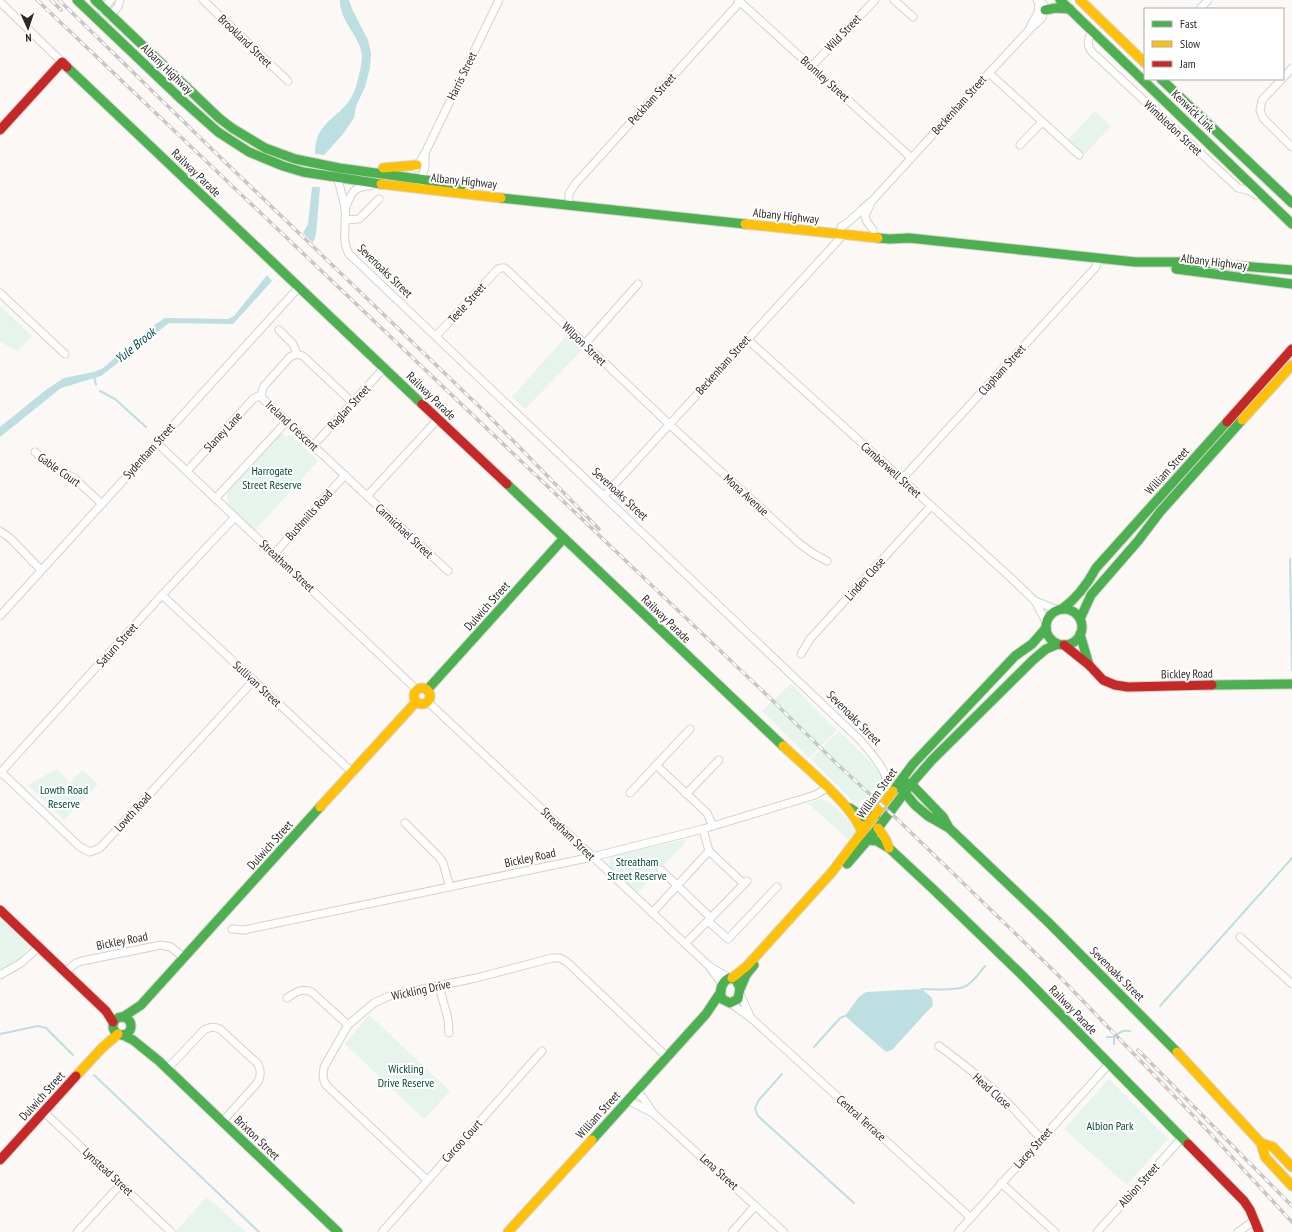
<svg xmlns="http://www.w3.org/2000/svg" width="1292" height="1232" font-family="'PT Sans Narrow',sans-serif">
<rect width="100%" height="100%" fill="#fbf8f5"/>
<g fill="#e7f4eb">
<path d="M1095,111L1111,126L1083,156L1067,141Z"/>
<path d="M0,306L32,336L18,351L0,342Z"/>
<path d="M569,333L584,348L525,409L512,397Z"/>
<path d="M281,433L285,436L291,435L318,461L255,530L228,505L227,492Z"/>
<path d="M791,684L837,730L809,758L762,711Z"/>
<path d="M839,731L885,777L857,805L811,759Z"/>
<path d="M57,769L70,783L82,770L98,784L64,820L28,785Z"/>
<path d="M822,799L828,801L855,826L857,831L850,841L808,803Z"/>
<path d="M686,839L685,843L637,893L609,866V860L612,856Z"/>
<path d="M0,918L25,942L28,946C25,959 11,965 0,970Z"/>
<path d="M369,1015L450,1091L424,1119L345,1044Z"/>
<path d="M1109,1079L1168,1139L1127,1185L1064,1129Z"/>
<path d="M207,1197L246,1232H177L176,1231Z"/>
</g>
<g fill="#bedfe1">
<path d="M340,0H349L352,9L368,40L371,53L370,68L365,87L356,106L354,118L343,134L324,155L315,154C315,127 330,122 346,105C351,100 355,90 357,83C359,75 362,64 362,56C361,37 339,21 340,0Z"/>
<path d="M312,187H320L316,234L313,243L303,233L308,224Z"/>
<path d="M267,275L272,281L233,324L169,323L101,376L61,388L0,437V427L47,389L64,378L94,372L103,368L150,328L165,318L228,319L234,316Z"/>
<path d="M922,989L932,998L933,1005L892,1050L886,1052L845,1016L858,998L866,992Z"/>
</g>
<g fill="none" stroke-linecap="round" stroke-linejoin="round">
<g stroke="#bedfe1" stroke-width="2">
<path d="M94,376L96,385"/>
<path d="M100,391L115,399L146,427"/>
<path d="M1290,559L1292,670"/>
<path d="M922,989C934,989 954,991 964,987C973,983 979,973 985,966"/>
<path d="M1160,1006L1292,858"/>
<path d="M0,1034L38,1026L46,1028L73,1055"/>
<path d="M1107,1037H1114C1119,1032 1123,1030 1130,1031"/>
<path d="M1114,1044V1037"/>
<path d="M814,1047L840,1018L845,1016"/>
<path d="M782,1074L758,1101L755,1109L758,1116L854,1203"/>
<path d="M94,1075L259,1232"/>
</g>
<defs>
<g id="street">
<path d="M203,0L288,81"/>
<path d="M738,0L905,152L911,158"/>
<path d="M894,0L913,17"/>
<path d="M0,2L62,62"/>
<path d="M1200,9L1208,0"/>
<path d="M102,10L111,0"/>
<path d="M109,16L118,7L120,0"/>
<path d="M1030,28L1032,23L1038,13L1039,2"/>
<path d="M1092,31C1088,39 1086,45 1092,52L1238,188L1250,191L1256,195"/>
<path d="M811,67L875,0"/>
<path d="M989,73L1079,155"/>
<path d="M1283,78L1292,68"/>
<path d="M1282,79L1262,100L1260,110L1263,118L1292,147"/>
<path d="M1020,145L1042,122"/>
<path d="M416,168L425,153L499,0"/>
<path d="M337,177C340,187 343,197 345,208C347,223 341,240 349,254C519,416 690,578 860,740C874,756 888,772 891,794"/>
<path d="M421,182L425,166V153"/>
<path d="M569,198V193L576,183L740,2"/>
<path d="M870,205L865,216L867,222L873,230"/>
<path d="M345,209C351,195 352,186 370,186"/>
<path d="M345,220L359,219L379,199"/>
<path d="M841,227C853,220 861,209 872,201L989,73L1030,29L1042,18L1045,8L1043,4L1037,0"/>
<path d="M0,293L65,354"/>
<path d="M279,330L293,344L297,354"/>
<path d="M436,336L498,269L501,268H505L669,424L800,544L814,554L827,561"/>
<path d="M747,339L1011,578L1035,601L1046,622"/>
<path d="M584,345L638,284"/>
<path d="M353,403L303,356L297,354L290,357L264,386C261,391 261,394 263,399L367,496"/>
<path d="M438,419L367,496L448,571"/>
<path d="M157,443L417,690"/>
<path d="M313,446L384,368"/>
<path d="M35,452L54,468L74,478L102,504"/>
<path d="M187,471L253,399L261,395"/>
<path d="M902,479L1096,267L1098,258"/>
<path d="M604,496L844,234"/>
<path d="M215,499L287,421"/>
<path d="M0,531L10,538L41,570"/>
<path d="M274,554L345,475"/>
<path d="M162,595L353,773"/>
<path d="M1035,601L1058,610"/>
<path d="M0,616L299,287"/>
<path d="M801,654L810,639L931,506"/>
<path d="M428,702L709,966L722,984"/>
<path d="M656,765L707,813L713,826"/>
<path d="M1,772L80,847L90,852L100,848L254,680"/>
<path d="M0,773L162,595L235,517"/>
<path d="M630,793L690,729"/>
<path d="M686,794L719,760"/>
<path d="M405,823L439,857L443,863L450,887"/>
<path d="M703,829L709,851L744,884"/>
<path d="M661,870L711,918"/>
<path d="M652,913L709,851"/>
<path d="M708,921L728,939L777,887"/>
<path d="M232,929L244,930L592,857L703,829L815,795L827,788"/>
<path d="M1240,937L1292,984"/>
<path d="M685,944L747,881"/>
<path d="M711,967L729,978"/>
<path d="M65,972L76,963L82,961L161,945L171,947L184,958"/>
<path d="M0,975L21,963L39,947"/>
<path d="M439,986L448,1019L449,1033"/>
<path d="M740,994L751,1018"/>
<path d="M287,998C296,992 303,987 313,993L348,1025"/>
<path d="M730,1003L751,1018L971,1218"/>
<path d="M939,1046C961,1062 988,1084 1008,1103C1020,1115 1030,1128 1042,1139"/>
<path d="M167,1069L204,1030C210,1027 213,1026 220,1029L258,1064C261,1071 261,1075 258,1082L222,1122"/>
<path d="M636,1091L643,1098L653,1113L784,1232"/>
<path d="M628,1099L633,1103L653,1113"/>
<path d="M44,1112L171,1232"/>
<path d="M427,1180L326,1085L323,1078L324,1067L348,1025L374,1003L389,996L476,978L552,958H560L567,962L667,1057"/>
<path d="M1001,1183L1055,1232"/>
<path d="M77,1232L121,1184"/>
<path d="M382,1232L542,1051"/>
<path d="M732,1232L755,1206"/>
<path d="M958,1232L1109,1064"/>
<path d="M1097,1232L1181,1139"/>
<path d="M1238,1232L1255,1220"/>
</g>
<g id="fast">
<path d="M77,0L182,100L218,132L249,152L283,166L303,172L381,184"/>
<path d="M95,0L219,118L232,128L265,148L295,159L339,168L462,185"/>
<path d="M1060,0L1292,224"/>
<path d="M1045,10L1056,8L1070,9"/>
<path d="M67,67L422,404"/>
<path d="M1161,79L1292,203"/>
<path d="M501,198L745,224"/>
<path d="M878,238L890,239L909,238L1135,262H1191L1292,270"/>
<path d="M1176,269L1292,284"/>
<path d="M507,484L783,746"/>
<path d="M1062,609C1077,598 1087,585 1096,568L1227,422"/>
<circle cx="1064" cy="627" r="18"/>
<path d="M1080,619L1091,595L1138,541L1160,512L1242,420"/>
<path d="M1080,634L1089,665"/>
<path d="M1212,685L1292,684"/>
<path d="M427,690L564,538"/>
<path d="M904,782L911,784L943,817L949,828"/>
<path d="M900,787L915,805L928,816L949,828L1048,922L1177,1052"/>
<path d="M893,791L913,764L1015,656L1032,644L1046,628"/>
<path d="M850,808L863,817L876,815"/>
<path d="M868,840L877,841L889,848L934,890L1022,975L1188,1144"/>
<path d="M847,864L878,828L911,784L932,760L1033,660L1046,649L1058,644"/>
<path d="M729,978L736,980L740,988L738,999L730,1003L722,999C719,990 721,983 729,978Z"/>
<path d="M740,989L746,975L754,965"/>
<circle cx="122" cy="1026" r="9"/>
<path d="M123,1017L141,1005L320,807"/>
<path d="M123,1035L133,1040L159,1061L338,1232"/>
<path d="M592,1140L706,1014L720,993"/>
</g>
<g id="slow">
<path d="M1080,0L1145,63"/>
<path d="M383,168L417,165"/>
<path d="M381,184L501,198"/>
<path d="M745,224L878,238"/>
<path d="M1242,420L1292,365"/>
<circle cx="422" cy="696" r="8"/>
<path d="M783,746C803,765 855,807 862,833"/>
<path d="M320,807L416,702"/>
<path d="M878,828L886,840L889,848"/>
<path d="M732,978L747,966L832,872L893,791"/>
<path d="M1177,1052L1261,1143L1265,1157L1292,1186"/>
<path d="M76,1076L102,1048L118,1034"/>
<path d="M1261,1143L1273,1147L1292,1167"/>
<path d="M508,1232L592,1140"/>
</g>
<g id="jam">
<path d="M0,130L62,62L67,67"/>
<path d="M422,404L507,484"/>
<path d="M1227,422L1292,349"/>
<path d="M1064,645L1089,665L1103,680L1115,685L1128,687L1212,685"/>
<path d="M0,910L106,1011L113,1022"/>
<path d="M1188,1144L1244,1201L1250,1210L1259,1232"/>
<path d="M0,1160L76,1076"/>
</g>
</defs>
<use href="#street" stroke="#d6d2ce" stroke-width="9"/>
<use href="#fast" stroke="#d6d2ce" stroke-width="11"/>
<use href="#slow" stroke="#d6d2ce" stroke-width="11"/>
<use href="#jam" stroke="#d6d2ce" stroke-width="11"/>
<use href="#street" stroke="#fefefe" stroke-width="7"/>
<use href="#fast" stroke="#4caf50" stroke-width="9"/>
<use href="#slow" stroke="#ffc107" stroke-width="9"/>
<use href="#jam" stroke="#c62828" stroke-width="9"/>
<defs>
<g id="rail">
<path d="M37,0L772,700L838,765L896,818L1056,973L1208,1131L1292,1222"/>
<path d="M51,0L61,10"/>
<path d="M59,0L222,159L486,413L599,529"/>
<path d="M1138,1050L1292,1206"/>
</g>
</defs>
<use href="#rail" stroke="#c8c7c5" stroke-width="3.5"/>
<use href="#rail" stroke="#fff" stroke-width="2" stroke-dasharray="6" stroke-linecap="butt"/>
</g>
<g text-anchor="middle" stroke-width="4" stroke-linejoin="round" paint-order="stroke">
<g font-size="12" fill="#302a27" stroke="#fff">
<text transform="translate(843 33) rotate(-46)" y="4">Wild Street</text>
<text transform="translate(245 41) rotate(44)" y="4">Brookland Street</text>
<text transform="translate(167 69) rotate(44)" y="4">Albany Highway</text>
<text transform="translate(462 76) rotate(-64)" y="4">Harris Street</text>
<text transform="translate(825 79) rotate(42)" y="4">Bromley Street</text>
<text transform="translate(652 99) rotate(-48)" y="4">Peckham Street</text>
<text transform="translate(959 105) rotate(-48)" y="4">Beckenham Street</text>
<text transform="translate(1193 111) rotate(44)" y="4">Kenwick Link</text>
<text transform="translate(1173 128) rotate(43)" y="4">Wimbledon Street</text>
<text transform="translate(196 173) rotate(44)" y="4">Railway Parade</text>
<text transform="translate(464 181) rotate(6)" y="4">Albany Highway</text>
<text transform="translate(786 216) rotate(6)" y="4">Albany Highway</text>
<text transform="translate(1214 262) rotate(7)" y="4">Albany Highway</text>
<text transform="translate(385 271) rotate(44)" y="4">Sevenoaks Street</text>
<text transform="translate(467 303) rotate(-48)" y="4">Teele Street</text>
<text transform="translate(584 344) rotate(44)" y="4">Wilpon Street</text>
<text transform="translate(723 365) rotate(-48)" y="4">Beckenham Street</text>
<text transform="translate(1002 370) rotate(-48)" y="4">Clapham Street</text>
<text transform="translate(431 396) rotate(44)" y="4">Railway Parade</text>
<text transform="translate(349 407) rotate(-47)" y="4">Raglan Street</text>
<text transform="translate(292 426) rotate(43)" y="4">Ireland Crescent</text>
<text transform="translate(223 432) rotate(-47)" y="4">Slaney Lane</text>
<text transform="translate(149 451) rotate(-48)" y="4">Sydenham Street</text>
<text transform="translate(59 470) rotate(35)" y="4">Gable Court</text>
<text transform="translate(891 470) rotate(42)" y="4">Camberwell Street</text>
<text transform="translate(1167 471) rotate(-48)" y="4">William Street</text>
<text transform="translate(620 494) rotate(43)" y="4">Sevenoaks Street</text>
<text transform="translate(746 495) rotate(42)" y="4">Mona Avenue</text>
<text transform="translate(309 515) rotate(-48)" y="4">Bushmills Road</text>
<text transform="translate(404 531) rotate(43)" y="4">Carmichael Street</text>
<text transform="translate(287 566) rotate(43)" y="4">Streatham Street</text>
<text transform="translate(865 579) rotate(-48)" y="4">Linden Close</text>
<text transform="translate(487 606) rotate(-48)" y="4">Dulwich Street</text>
<text transform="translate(666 619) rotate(44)" y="4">Railway Parade</text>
<text transform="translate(117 645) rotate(-48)" y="4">Saturn Street</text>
<text transform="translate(1187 674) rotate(-1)" y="4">Bickley Road</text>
<text transform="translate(257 684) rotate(43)" y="4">Sullivan Street</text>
<text transform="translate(854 718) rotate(45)" y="4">Sevenoaks Street</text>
<text transform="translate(877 793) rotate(-54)" y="4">William Street</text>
<text transform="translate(133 812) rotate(-48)" y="4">Lowth Road</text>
<text transform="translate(568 834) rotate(44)" y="4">Streatham Street</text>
<text transform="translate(270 845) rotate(-48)" y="4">Dulwich Street</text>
<text transform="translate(530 858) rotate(-12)" y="4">Bickley Road</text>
<text transform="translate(122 941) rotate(-11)" y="4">Bickley Road</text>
<text transform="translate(1117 974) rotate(45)" y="4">Sevenoaks Street</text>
<text transform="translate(421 990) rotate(-12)" y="4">Wickling Drive</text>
<text transform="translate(1073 1010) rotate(46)" y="4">Railway Parade</text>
<text transform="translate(992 1091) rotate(42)" y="4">Head Close</text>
<text transform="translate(42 1096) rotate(-48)" y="4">Dulwich Street</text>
<text transform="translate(598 1115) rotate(-48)" y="4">William Street</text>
<text transform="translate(861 1118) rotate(42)" y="4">Central Terrace</text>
<text transform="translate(257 1138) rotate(44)" y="4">Brixton Street</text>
<text transform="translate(462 1141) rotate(-48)" y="4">Carcoo Court</text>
<text transform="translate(1033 1148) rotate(-48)" y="4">Lacey Street</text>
<text transform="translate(108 1172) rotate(43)" y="4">Lynstead Street</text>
<text transform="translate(719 1172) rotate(42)" y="4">Lena Street</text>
<text transform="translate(1139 1185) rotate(-48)" y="4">Albion Street</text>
</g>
<g font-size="12" fill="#004e36" stroke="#fff">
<text x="272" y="475">Harrogate<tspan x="272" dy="14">Street Reserve</tspan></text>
<text x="64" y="794">Lowth Road<tspan x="64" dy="14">Reserve</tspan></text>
<text x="637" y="866">Streatham<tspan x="637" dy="14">Street Reserve</tspan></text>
<text x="406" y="1073">Wickling<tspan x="406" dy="14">Drive Reserve</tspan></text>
<text x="1110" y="1130">Albion Park</text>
</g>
<g font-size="13" font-style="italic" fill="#014c52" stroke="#fff">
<text transform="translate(135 345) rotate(-39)" y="5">Yule Brook</text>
</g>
</g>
<rect x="1144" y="8" width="140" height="72" fill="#ffffff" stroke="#acaaa9"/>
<rect x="1152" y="21" width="20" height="6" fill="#4caf50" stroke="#acaaa9"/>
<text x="1180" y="28" font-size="12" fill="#302a27">Fast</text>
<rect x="1152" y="41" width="20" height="6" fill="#ffc107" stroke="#acaaa9"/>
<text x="1180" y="48" font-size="12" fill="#302a27">Slow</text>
<rect x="1152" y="61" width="20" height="6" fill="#c62828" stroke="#acaaa9"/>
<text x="1180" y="68" font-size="12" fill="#302a27">Jam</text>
<g transform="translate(28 28) rotate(177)" stroke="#ffffff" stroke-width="3" paint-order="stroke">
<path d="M0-3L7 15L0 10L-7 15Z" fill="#302a27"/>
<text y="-6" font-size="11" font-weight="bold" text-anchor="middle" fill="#302a27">N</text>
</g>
</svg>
